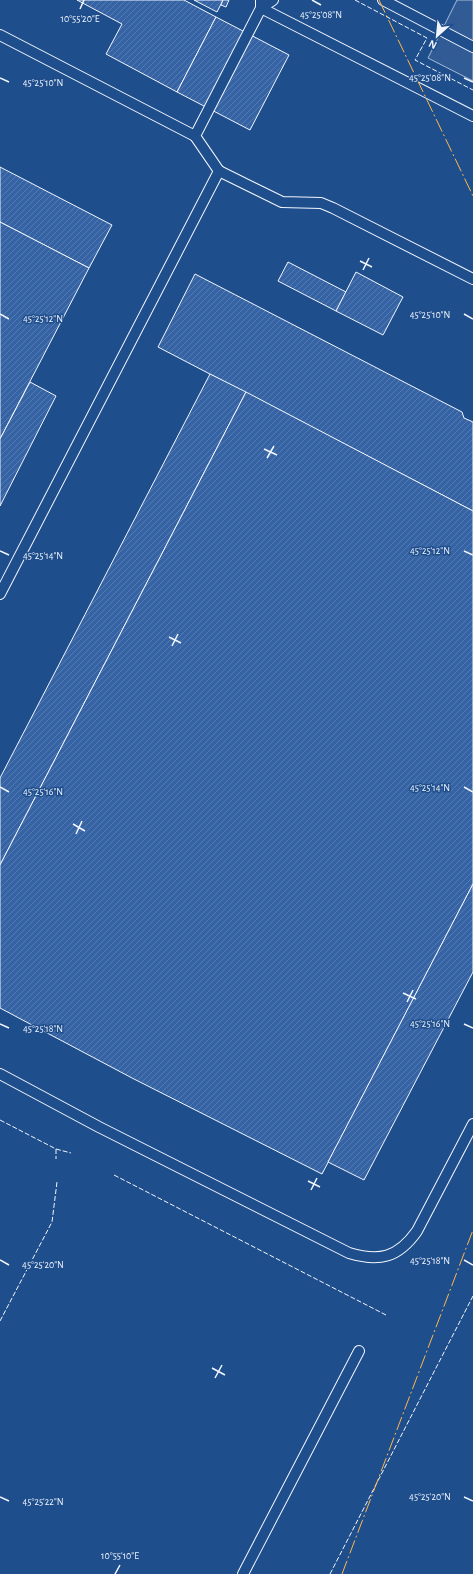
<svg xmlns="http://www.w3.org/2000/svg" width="473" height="1574" font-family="'Alegreya Sans',sans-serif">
<defs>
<pattern id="building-hatch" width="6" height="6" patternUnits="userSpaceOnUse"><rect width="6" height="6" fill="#3563a3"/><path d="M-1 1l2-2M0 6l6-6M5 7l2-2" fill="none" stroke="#537ab1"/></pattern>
</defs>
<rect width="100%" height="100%" fill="#1f4e8c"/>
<path fill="#305b95" stroke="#a8bbd7" d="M457,0H473V81L428,58Z"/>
<g fill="url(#building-hatch)" stroke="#f2f6ff">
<path d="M77,0H184L216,17L177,92L106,54L122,24Z"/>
<path d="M194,0H223L217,12Z"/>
<path d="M223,0H229L226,7L221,5Z"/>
<path d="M216,17L289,55L250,130L177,92Z"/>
<path d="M0,167L112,225L89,268L0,222Z"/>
<path d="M0,222L89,268L0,439Z"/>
<path d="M288,262L346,292L336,311L278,281Z"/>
<path d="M356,272L403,297L383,335L336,311Z"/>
<path d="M195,274L462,412L464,418L473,422V511L158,347Z"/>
<path d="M210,374L246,392L0,865V778Z"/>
<path d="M30,382L56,396L0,506V439Z"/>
<path d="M246,392L473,511V884L322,1174L132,1078L0,1008V865Z"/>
<path d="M473,884V972L364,1180L328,1162Z"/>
</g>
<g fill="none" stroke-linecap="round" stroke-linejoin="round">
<defs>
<g id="lane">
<path d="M383,0L473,47"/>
<path d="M261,8L473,116"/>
<path d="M261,8L273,0"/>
<path d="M0,35L195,136"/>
<path d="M219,171L195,136L261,8V0"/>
<path d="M0,594L219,171L282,202L321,203L333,208L473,279"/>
<path d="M0,1074L99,1127L349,1253C379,1262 398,1258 417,1231L473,1124"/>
<path d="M243,1574L359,1351"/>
</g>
</defs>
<use href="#lane" stroke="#f2f6ff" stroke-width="12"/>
<use href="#lane" stroke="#1f4e8c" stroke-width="10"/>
<g stroke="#f2f6ff" stroke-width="1" stroke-dasharray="5 2" stroke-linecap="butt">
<path d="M355,0L427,38L415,60L473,90"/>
<path d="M0,1120L56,1149L71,1153"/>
<path d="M56,1149V1159"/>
<path d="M114,1175L386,1315"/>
<path d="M0,1321L52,1222L57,1182"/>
<path d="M330,1574L473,1296"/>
</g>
<g stroke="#ffb74d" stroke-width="1" stroke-dasharray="14 3 2 3" stroke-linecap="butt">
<path d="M379,0L473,196"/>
<path d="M342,1574L473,1230"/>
</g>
</g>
<path fill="none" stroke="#f2f6ff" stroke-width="1.5" d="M312,0L321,5M80,9L84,0M0,78L9,82M464,78L473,82M360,261L372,267M363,270L369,258M0,314L9,319M464,314L473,319M264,449L277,455M267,458L274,446M0,551L9,555M464,551L473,555M169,637L181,643M172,646L178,634M0,787L9,792M464,787L473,792M73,824L85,831M76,834L82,821M403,993L416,999M407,1002L413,990M0,1024L9,1028M464,1024L473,1028M308,1181L320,1187M311,1190L317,1178M0,1260L9,1265M464,1260L473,1265M212,1368L225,1375M215,1378L222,1365M0,1497L9,1501M464,1497L473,1501M115,1574L120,1565"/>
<g font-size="10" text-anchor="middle" fill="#f2f6ff" stroke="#1f4e8c" stroke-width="3" stroke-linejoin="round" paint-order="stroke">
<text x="321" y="18">45°25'08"N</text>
<text x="80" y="22">10°55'20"E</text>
<text x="430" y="81">45°25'08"N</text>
<text x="43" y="86">45°25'10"N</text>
<text x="430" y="318">45°25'10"N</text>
<text x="43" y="322">45°25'12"N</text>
<text x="430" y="554">45°25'12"N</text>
<text x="43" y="559">45°25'14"N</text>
<text x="430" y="791">45°25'14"N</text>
<text x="43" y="795">45°25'16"N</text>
<text x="430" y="1027">45°25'16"N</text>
<text x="43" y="1032">45°25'18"N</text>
<text x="430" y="1264">45°25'18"N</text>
<text x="43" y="1268">45°25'20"N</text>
<text x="430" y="1500">45°25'20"N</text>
<text x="43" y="1505">45°25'22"N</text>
<text x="120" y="1559">10°55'10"E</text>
</g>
<g transform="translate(437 36) rotate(207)" stroke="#1f4e8c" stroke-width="3" paint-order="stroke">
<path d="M0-3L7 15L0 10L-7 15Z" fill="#f2f6ff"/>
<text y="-6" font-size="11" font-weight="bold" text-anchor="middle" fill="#f2f6ff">N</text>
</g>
</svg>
